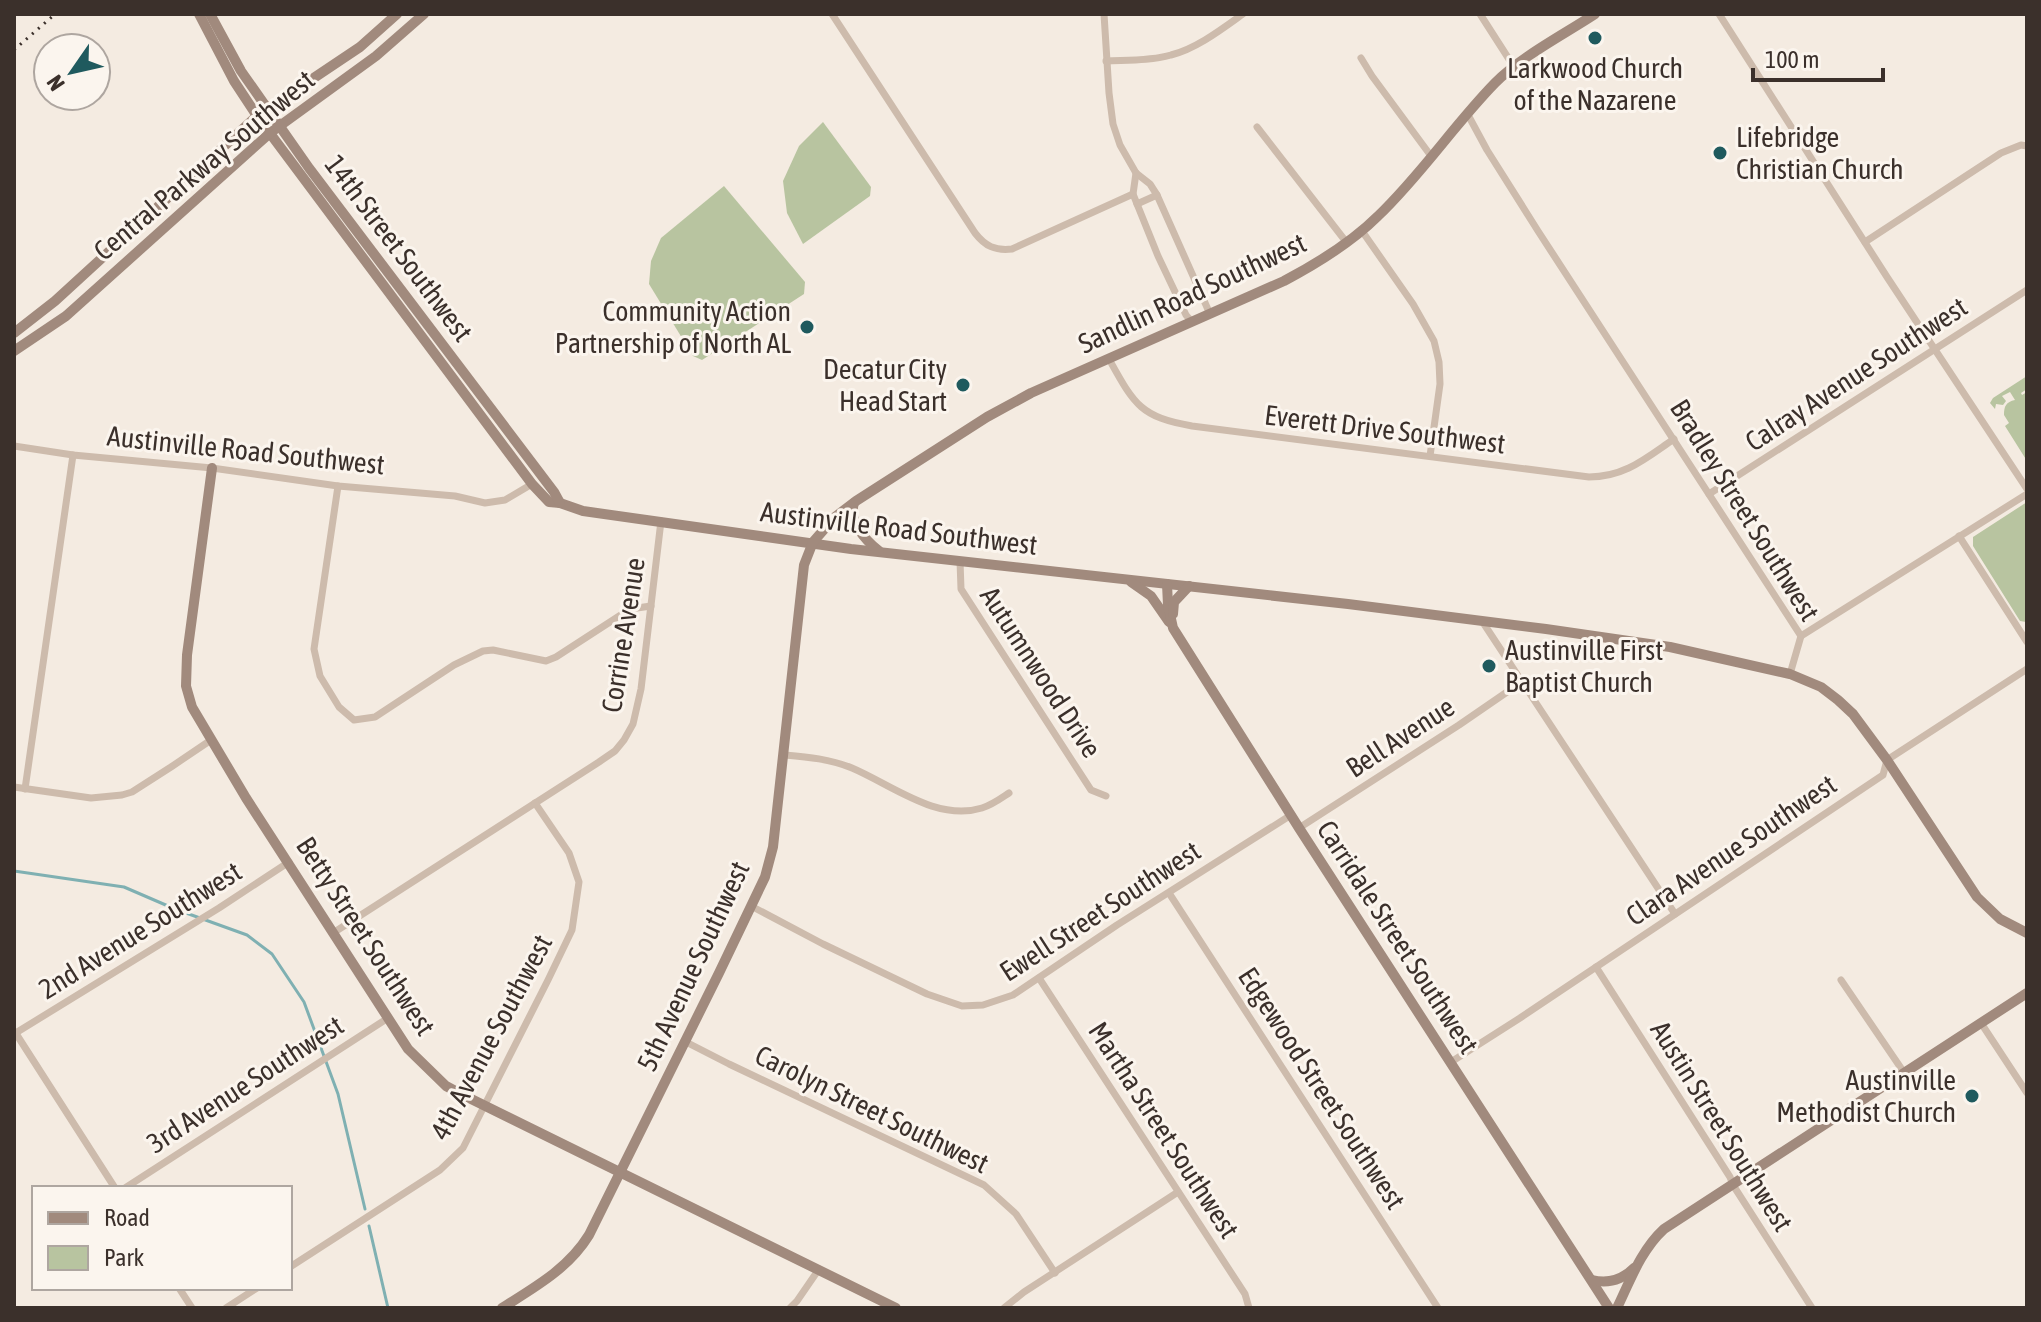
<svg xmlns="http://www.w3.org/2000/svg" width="2041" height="1322" font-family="'Asap Condensed',sans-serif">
<rect width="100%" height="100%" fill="#f4ebe1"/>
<g fill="#b8c4a0">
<path d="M823,122L871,187L870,196L803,244L787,213L783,181L799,146Z"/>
<path d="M724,186L805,282L804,294L702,360L693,356L649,284L651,261L661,238Z"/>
<path d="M2027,376V389L2021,393L2022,395L2027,392V461L2005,426L2009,423L2004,415C2004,406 2006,402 2015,400L2010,392L2002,396L2006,401L2003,405L1996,404L1995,409L1990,403L1993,398Z"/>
<path d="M2027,502V515L2025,517L2027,520L2026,622L2020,621L1973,546V537Z"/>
</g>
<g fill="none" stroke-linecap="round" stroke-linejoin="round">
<g stroke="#7fb0b2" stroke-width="3">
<path d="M14,871L124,887L175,909L247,935L272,954L304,1002L338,1094L365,1209"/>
<path d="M369,1226L388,1308"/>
</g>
<g stroke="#cdbbac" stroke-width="7">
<path d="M832,14L975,233C985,246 995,251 1012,249L1133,194"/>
<path d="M1104,14L1109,93L1113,124L1120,145L1136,173L1150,184L1157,195L1210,314"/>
<path d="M1480,14L1514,67"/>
<path d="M1719,14L1887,277L2027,489"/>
<path d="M1361,58L1372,76L1431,156"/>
<path d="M1106,61C1127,60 1150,61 1171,55C1196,49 1222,29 1243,14"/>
<path d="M1467,113L1487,150L1538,231L1801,636L1790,674"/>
<path d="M1257,127L1347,243"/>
<path d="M1136,173L1133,194L1158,256L1186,315L1192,322"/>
<path d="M1137,204L1157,195"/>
<path d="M1362,231L1413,304L1434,341L1439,362L1440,384L1430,456"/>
<path d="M1865,242L2001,153L2021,145L2027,146"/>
<path d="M1109,359C1134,404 1140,417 1192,426L1589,477C1625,477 1646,458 1674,439"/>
<path d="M14,446L73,455L212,468L338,486L455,496L485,503L505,500L532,484"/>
<path d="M338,486L314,649L320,676L339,707L354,720L375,717L454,665L483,651L493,650L546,661L556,657L630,609L651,606"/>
<path d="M1709,494L2027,290"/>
<path d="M1959,536L2027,642"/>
<path d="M960,561L961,589L1091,790L1106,796"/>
<path d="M1482,621L1675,914"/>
<path d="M1801,636L2027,494"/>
<path d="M785,755C808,757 830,759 852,768C892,785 937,822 982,808C992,805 1000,799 1009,793"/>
<path d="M14,787L91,798L122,795L132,792L171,767L211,740"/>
<path d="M25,789L73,455"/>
<path d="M1299,828L1459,725L1523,681"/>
<path d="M1169,893L1438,1308"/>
<path d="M751,906L823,944L927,994L962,1006L983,1005L1013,995L1117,925L1291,815"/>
<path d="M333,933L599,762L615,751L624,740L633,724L641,689L661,521"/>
<path d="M1596,967L1730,1177L1733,1185L1812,1308"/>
<path d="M1039,978L1245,1294L1249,1308"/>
<path d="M1841,980L1905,1074"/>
<path d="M1981,1023L2027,1093"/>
<path d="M15,1032L115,1188"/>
<path d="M14,1034L219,908L289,862"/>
<path d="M684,1041L729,1064L984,1185L1016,1214L1055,1273"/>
<path d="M1451,1062L1520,1018L1883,775L1887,760L2027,669"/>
<path d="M125,1188L388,1018"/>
<path d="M290,1267L440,1170L463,1148L548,980L572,930L579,882L569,853L535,803"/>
<path d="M179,1288L192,1308"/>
<path d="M226,1308L257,1288"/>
<path d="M790,1308L797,1301L819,1269"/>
<path d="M1004,1308L1024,1292L1178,1192"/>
</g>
<g stroke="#a18a7d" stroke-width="10">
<path d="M199,14L234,81L257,116L532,484L549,502L560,503L583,511L851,549L1348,604L1546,629L1670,647L1790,674L1821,687L1838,700L1853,714L1887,760L1977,897L2000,919L2027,933"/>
<path d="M210,14L241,71L309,168L554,492L560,503"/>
<path d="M14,333L55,301L257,116L360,47L397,14"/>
<path d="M14,351L66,316L270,133L376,56L424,14"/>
<path d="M212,468L187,655L186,686L192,707L246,798L408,1049L446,1086L459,1093L896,1308"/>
<path d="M854,503C848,521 865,540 879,551"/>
<path d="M1131,582L1151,596L1169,622"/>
<path d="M1167,584L1168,605L1173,628L1299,828L1609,1308"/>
<path d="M1173,614L1174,602L1189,586"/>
<path d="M1592,1280C1608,1284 1622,1280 1634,1268"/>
<path d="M502,1308C535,1287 568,1269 589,1235L719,973L765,877L773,847L804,565L813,542L835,517L856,501L987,417L1031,393L1284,281C1318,263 1351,243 1378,216C1421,175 1454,125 1495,83C1522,56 1563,35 1595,14"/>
<path d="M1617,1308C1630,1281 1641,1250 1664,1229L2027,993"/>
</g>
<path stroke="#3b302b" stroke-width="3" stroke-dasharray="2 6" stroke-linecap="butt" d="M14,50L55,14"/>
</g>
<g fill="#1f5a5e" stroke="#fbf5ee" stroke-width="3">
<circle cx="1595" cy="38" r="8"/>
<circle cx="1720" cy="153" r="8"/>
<circle cx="807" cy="327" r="8"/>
<circle cx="963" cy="385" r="8"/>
<circle cx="1489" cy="666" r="8"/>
<circle cx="1972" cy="1096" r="8"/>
</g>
<g text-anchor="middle" stroke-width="6" stroke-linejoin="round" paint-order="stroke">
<g font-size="28" fill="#3b302b" stroke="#fbf5ee" text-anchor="end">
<text x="1595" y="78" text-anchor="middle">Larkwood Church<tspan x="1595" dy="32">of the Nazarene</tspan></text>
<text x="1736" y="147" text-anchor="start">Lifebridge<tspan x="1736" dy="32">Christian Church</tspan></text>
<text x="791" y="321">Community Action<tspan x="791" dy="32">Partnership of North AL</tspan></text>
<text x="947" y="379">Decatur City<tspan x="947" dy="32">Head Start</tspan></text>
<text x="1505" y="660" text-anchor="start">Austinville First<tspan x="1505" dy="32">Baptist Church</tspan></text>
<text x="1956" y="1090">Austinville<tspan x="1956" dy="32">Methodist Church</tspan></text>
</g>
<g font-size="28" fill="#3b302b" stroke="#fbf5ee">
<text transform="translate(204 165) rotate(-40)" y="10">Central Parkway Southwest</text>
<text transform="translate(399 248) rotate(53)" y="10">14th Street Southwest</text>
<text transform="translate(1192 293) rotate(-25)" y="10">Sandlin Road Southwest</text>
<text transform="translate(1856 374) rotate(-33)" y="10">Calray Avenue Southwest</text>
<text transform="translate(1385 429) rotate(7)" y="10">Everett Drive Southwest</text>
<text transform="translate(246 450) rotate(6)" y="10">Austinville Road Southwest</text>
<text transform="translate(1745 510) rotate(58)" y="10">Bradley Street Southwest</text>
<text transform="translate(899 528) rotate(7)" y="10">Austinville Road Southwest</text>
<text transform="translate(623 635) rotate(-81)" y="10">Corrine Avenue</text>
<text transform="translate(1041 672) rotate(57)" y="10">Autumnwood Drive</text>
<text transform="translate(1400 737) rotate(-33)" y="10">Bell Avenue</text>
<text transform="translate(1731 850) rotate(-34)" y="10">Clara Avenue Southwest</text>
<text transform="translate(1100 911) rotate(-33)" y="10">Ewell Street Southwest</text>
<text transform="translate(140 930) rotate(-32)" y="10">2nd Avenue Southwest</text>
<text transform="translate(366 936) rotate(57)" y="10">Betty Street Southwest</text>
<text transform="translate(1398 937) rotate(57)" y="10">Carridale Street Southwest</text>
<text transform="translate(693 966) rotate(-65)" y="10">5th Avenue Southwest</text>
<text transform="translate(491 1037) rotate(-62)" y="10">4th Avenue Southwest</text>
<text transform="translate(245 1084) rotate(-33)" y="10">3rd Avenue Southwest</text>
<text transform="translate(1322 1088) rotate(57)" y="10">Edgewood Street Southwest</text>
<text transform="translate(872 1109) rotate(26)" y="10">Carolyn Street Southwest</text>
<text transform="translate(1722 1126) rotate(58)" y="10">Austin Street Southwest</text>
<text transform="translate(1164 1130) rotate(57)" y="10">Martha Street Southwest</text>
</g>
</g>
<rect width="2041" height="1322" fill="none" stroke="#3b302b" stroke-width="32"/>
<rect x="32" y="1186" width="260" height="104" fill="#fbf5ee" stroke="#aea6a0" stroke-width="2"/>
<rect x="48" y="1212" width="40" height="12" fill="#a18a7d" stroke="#aea6a0" stroke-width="2"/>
<text x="104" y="1226" font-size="24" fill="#3b302b">Road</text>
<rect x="48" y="1246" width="40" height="24" fill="#b8c4a0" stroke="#aea6a0" stroke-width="2"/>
<text x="104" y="1266" font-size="24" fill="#3b302b">Park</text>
<g transform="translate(72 72) rotate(236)"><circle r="38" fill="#fbf5ee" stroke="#aea6a0" stroke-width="2"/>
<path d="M0-6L14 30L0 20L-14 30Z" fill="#1f5a5e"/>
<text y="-12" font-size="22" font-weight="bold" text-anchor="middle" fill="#3b302b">N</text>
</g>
<path d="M1753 68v12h130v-12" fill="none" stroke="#3b302b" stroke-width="4"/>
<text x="1765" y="68" font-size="24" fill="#3b302b" stroke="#fbf5ee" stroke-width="6" paint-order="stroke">100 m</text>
</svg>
